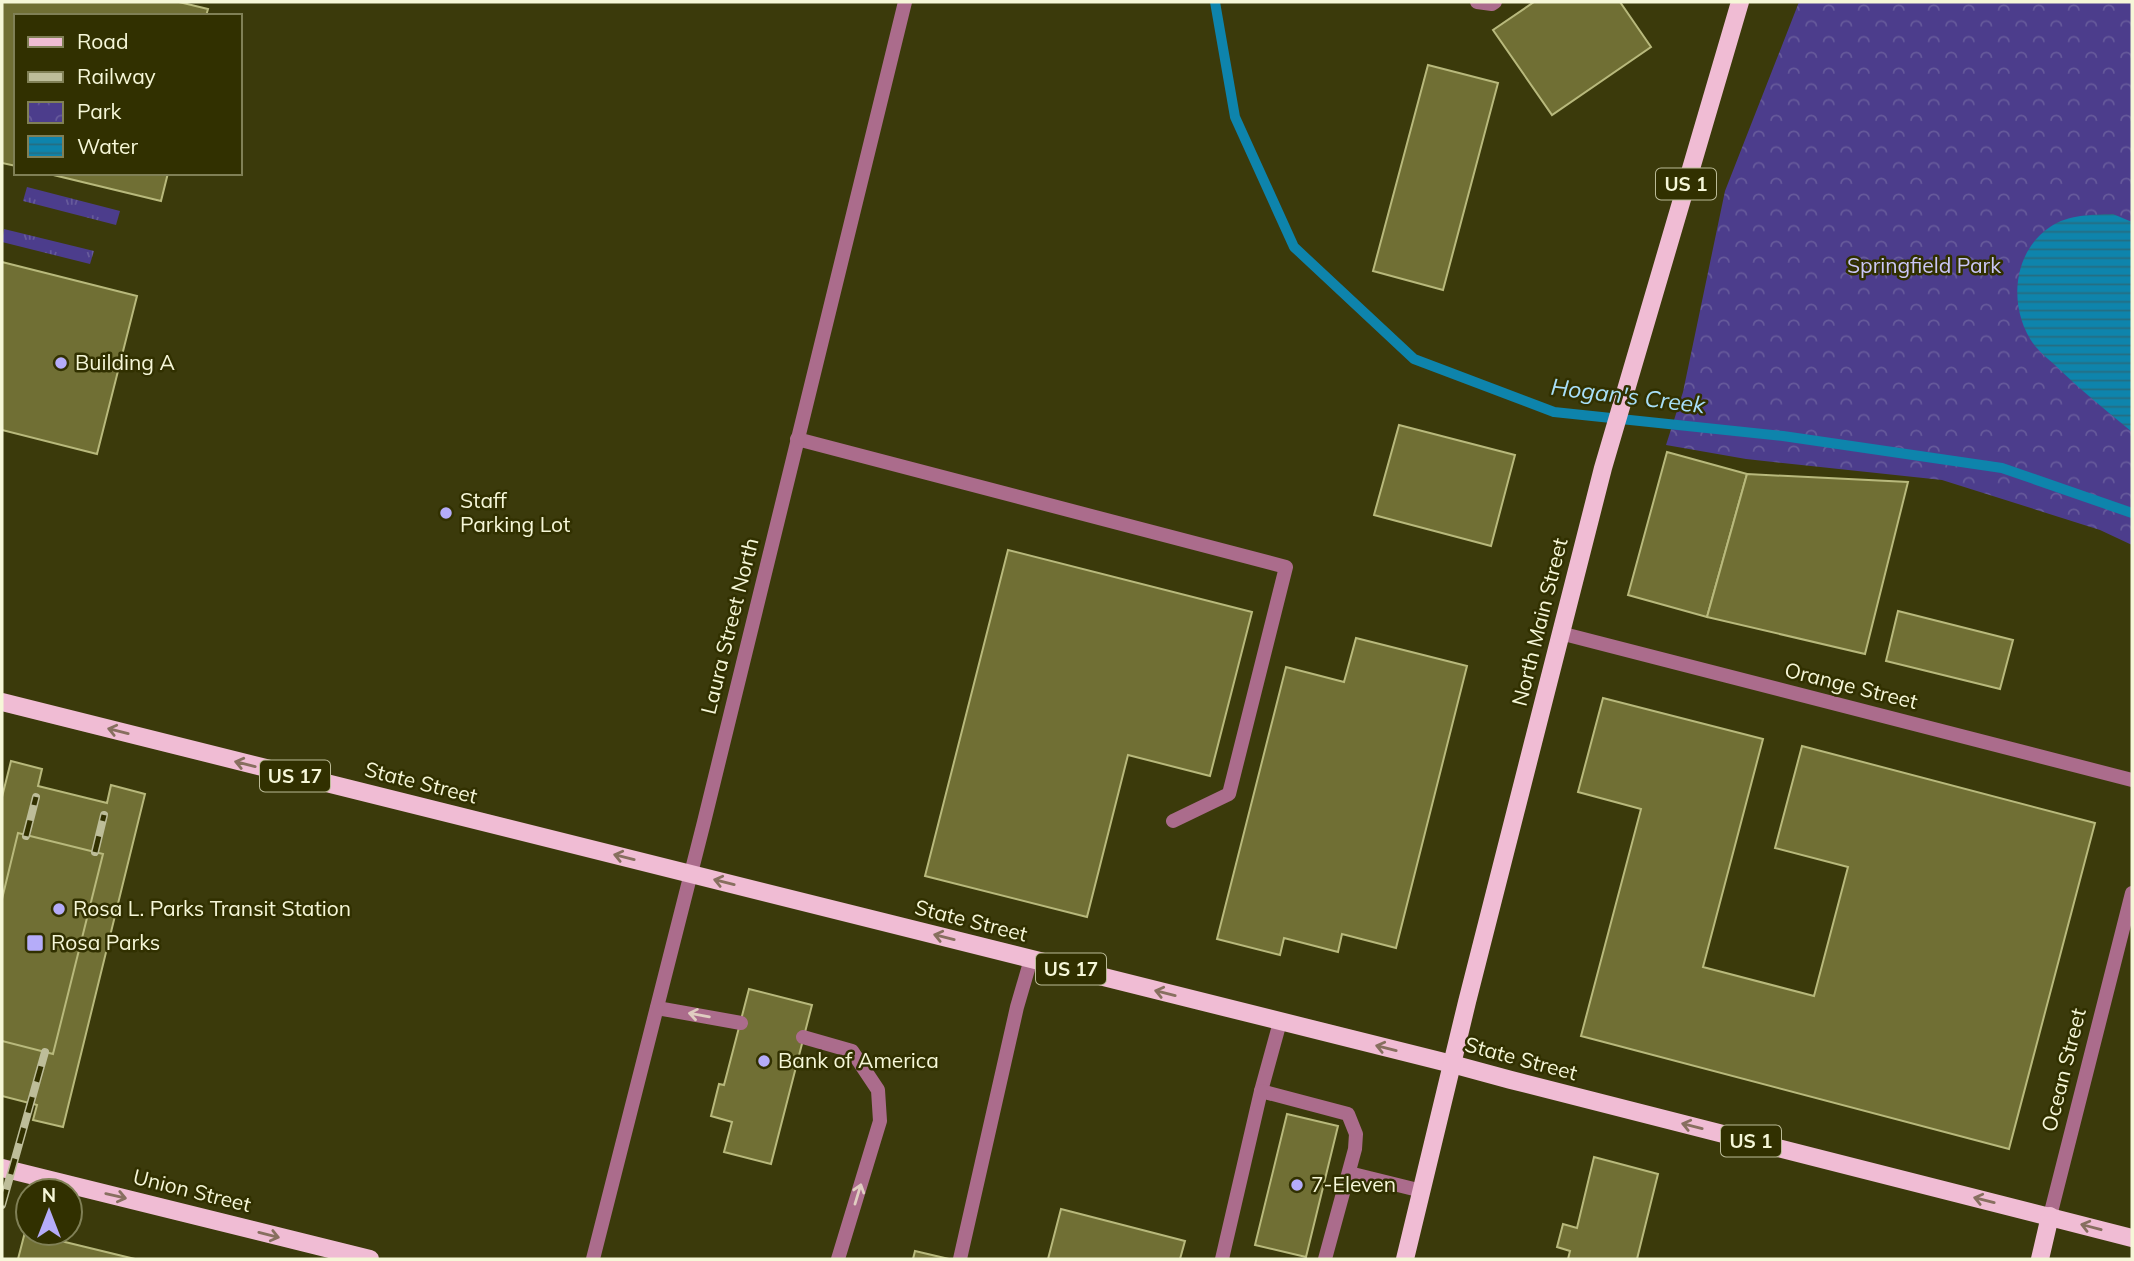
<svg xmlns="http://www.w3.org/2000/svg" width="2134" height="1261" font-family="Mulish,sans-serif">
<defs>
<pattern id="grass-tufts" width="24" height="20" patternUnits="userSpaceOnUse" patternTransform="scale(1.75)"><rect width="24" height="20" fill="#4c3d8c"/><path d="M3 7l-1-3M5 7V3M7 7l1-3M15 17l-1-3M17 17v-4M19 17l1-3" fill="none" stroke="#665a9b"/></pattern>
<pattern id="park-crowns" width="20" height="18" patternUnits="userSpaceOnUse" patternTransform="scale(1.75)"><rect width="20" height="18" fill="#4c3d8c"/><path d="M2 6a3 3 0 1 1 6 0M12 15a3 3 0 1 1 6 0" fill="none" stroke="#665a9b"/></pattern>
<pattern id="water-rules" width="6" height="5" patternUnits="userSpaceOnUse" patternTransform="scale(1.75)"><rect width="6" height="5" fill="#0e84ac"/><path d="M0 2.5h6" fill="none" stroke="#266d81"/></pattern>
</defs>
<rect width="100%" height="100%" fill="#3b3a0b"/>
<g fill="url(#grass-tufts)">
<path d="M27,187L120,211L116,225L23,201Z"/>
<path d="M4,229L94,251L90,264L2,242Z"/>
</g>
<path fill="url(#park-crowns)" d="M1799,2H2132V545L2100,530L1942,480L1746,459L1666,445L1683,392L1725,191Z"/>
<path fill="url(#water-rules)" d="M2113,214L2132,222V432C2106,410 2079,389 2055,365C2048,359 2041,353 2035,346C2008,311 2011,253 2050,227C2069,214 2091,215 2113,214Z"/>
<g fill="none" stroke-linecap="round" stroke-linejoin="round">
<path stroke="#0e84ac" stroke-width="10" d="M1215,2L1235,117L1294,247L1414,359L1554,412L1783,436L2002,468L2132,513"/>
</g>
<g fill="#706f34" stroke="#b8b97c" stroke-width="2">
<path d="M2,2H179L208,9L206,16H16V166L2,163Z"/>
<path d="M1534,2H1620L1651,47L1552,115L1493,30Z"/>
<path d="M1428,65L1498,83L1443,290L1373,271Z"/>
<path d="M45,173H168L161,201Z"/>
<path d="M2,262L137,296L97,454L2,430Z"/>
<path d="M1399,425L1515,455L1491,546L1374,515Z"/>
<path d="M1667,452L1747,474L1707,617L1628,595Z"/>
<path d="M1747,474L1908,482L1865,654L1707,617Z"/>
<path d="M1008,550L1252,612L1210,776L1128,755L1087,917L925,876Z"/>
<path d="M1898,611L2013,640L2000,689L1886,661Z"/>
<path d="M1356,638L1467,666L1396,948L1342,934L1338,952L1284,938L1280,955L1217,939L1286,667L1344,682Z"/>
<path d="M1603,698L1763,739L1703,967L1814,996L1848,867L1775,848L1802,746L2095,823L2009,1149L1581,1036L1641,809L1578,792Z"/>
<path d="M11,761L42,769L38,786L107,803L111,785L145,794L63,1127L33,1120L37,1105L2,1096V797Z"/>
<path d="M18,833L103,854L53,1054L2,1041V899Z"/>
<path d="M749,989L812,1005L771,1164L724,1152L732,1122L711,1116L719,1084L724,1085Z"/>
<path d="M1287,1114L1338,1126L1306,1257L1255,1245Z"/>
<path d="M1594,1157L1658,1174L1637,1259H1568L1570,1251L1557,1247L1563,1224L1577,1228Z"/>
<path d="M1061,1209L1185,1241L1180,1259H1048Z"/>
<path d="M25,1232L28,1233L135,1259H18Z"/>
<path d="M915,1251L949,1259H913Z"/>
</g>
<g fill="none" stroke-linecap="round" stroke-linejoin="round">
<g stroke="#ab6c8c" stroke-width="14">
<path d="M797,439L1286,567L1229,794L1173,821"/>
<path d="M657,1008L741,1023"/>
<path d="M803,1037L852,1051L878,1090L880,1121L838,1259"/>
<path d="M1261,1091L1280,1022"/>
<path d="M1349,1173L1422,1191"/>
<path d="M960,1259L1017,1007L1031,959"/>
<path d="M1222,1259L1261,1091L1348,1114L1356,1134L1355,1149L1325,1259"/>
</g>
<g stroke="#ab6c8c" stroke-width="14">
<path d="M1477,2L1492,4L1495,2"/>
<path d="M1560,633L2132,780"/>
<path d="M2050,1216L2132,893"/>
</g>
<path stroke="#ab6c8c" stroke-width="14" d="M593,1259L704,822L905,2"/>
<g stroke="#f0bcd4" stroke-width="18">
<path d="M2,702L1452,1064L1511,1080L2132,1238"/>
<path d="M2,1168L370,1259"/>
<path d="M1405,1259L1467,1002L1603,468L1740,2"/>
<path d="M2040,1259L2050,1216"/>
</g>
<defs>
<g id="rail">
<path d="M26,836L36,797"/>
<path d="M95,852L104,815"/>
<path d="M2,1205L45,1052"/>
</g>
</defs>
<use href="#rail" stroke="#bdbd99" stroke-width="8"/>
<use href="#rail" stroke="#313000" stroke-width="5" stroke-dasharray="16" stroke-linecap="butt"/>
</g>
<defs><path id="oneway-shaft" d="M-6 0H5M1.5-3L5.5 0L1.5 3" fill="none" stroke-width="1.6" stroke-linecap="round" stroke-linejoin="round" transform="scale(1.75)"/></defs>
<g stroke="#876f5f">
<use href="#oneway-shaft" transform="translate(118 731) rotate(-166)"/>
<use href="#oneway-shaft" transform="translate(245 764) rotate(-166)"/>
<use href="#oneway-shaft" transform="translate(624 857) rotate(-166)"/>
<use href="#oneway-shaft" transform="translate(724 882) rotate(-166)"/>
<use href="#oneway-shaft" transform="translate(944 937) rotate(-166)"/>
<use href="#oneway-shaft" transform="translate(1165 993) rotate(-166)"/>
<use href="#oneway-shaft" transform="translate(1386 1048) rotate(-166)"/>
<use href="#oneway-shaft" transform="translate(1692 1126) rotate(-166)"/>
<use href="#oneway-shaft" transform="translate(116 1196) rotate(13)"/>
<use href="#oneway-shaft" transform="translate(1984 1200) rotate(-166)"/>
<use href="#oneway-shaft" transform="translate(2091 1227) rotate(-165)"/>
<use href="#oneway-shaft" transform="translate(269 1235) rotate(14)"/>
</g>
<g stroke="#e0cdc1">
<use href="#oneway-shaft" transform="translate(699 1015) rotate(-170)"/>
<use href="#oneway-shaft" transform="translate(858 1194) rotate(-73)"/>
</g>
<g fill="#b5acf9" stroke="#313000" stroke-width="2.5">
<circle cx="61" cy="363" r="7"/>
<circle cx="446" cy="513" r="7"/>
<circle cx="59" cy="909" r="7"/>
<rect x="26" y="934" width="18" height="18" rx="3.5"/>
<circle cx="764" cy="1061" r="7"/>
<circle cx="1297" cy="1185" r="7"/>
</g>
<g text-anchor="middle" stroke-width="5" stroke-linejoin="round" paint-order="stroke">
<g fill="#313000" stroke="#bbbb97" stroke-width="2">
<rect x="1656" y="168.5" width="60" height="31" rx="5"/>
<rect x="260" y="760.5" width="70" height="31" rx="5"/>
<rect x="1036" y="953.5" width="70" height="31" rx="5"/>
<rect x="1721" y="1125.5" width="60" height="31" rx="5"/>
</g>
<g font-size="19" font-weight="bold" fill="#f6f7d8">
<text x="1686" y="191">US 1</text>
<text x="295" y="783">US 17</text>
<text x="1071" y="976">US 17</text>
<text x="1751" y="1148">US 1</text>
</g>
<g font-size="21" fill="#cbc7f7" stroke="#313000">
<text x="1924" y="273">Springfield Park</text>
</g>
<g font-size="21" fill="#f6f7d8" stroke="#313000" text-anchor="start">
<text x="75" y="370">Building A</text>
<text x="460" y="508">Staff<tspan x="460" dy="24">Parking Lot</tspan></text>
<text x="73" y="916">Rosa L. Parks Transit Station</text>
<text x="51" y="950">Rosa Parks</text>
<text x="778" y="1068">Bank of America</text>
<text x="1311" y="1192">7-Eleven</text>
</g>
<g font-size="21" fill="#f6f7d8" stroke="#313000">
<text transform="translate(1540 622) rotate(-76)" y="7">North Main Street</text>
<text transform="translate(730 626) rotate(-76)" y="7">Laura Street North</text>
<text transform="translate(1851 686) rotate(14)" y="7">Orange Street</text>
<text transform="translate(421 783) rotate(14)" y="7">State Street</text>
<text transform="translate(971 921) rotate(14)" y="7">State Street</text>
<text transform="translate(1521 1059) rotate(15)" y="7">State Street</text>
<text transform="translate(2064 1070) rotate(-76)" y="7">Ocean Street</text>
<text transform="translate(192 1191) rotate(14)" y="7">Union Street</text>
</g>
<g font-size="23" font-style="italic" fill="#a9e0fa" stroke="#313000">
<text transform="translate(1628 396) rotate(7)" y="8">Hogan's Creek</text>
</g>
</g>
<rect width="2134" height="1261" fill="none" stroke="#f6f7d8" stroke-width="7"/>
<rect x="14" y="14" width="228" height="161" fill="#313000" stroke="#808056" stroke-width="2"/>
<rect x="28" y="37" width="35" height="10" fill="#f0bcd4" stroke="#808056" stroke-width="2"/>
<text x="77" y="49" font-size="21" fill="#f6f7d8">Road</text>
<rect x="28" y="72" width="35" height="10" fill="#bdbd99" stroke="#808056" stroke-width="2"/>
<text x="77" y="84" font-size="21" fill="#f6f7d8">Railway</text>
<rect x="28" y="102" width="35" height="21" fill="url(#park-crowns)" stroke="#808056" stroke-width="2"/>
<text x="77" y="119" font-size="21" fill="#f6f7d8">Park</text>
<rect x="28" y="136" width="35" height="21" fill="url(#water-rules)" stroke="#808056" stroke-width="2"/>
<text x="77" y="154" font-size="21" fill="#f6f7d8">Water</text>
<g transform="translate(49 1212)"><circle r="33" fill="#313000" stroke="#808056" stroke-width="2"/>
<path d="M0-5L12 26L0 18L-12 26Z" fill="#b5acf9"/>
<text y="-10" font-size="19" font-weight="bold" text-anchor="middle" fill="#f6f7d8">N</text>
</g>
</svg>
